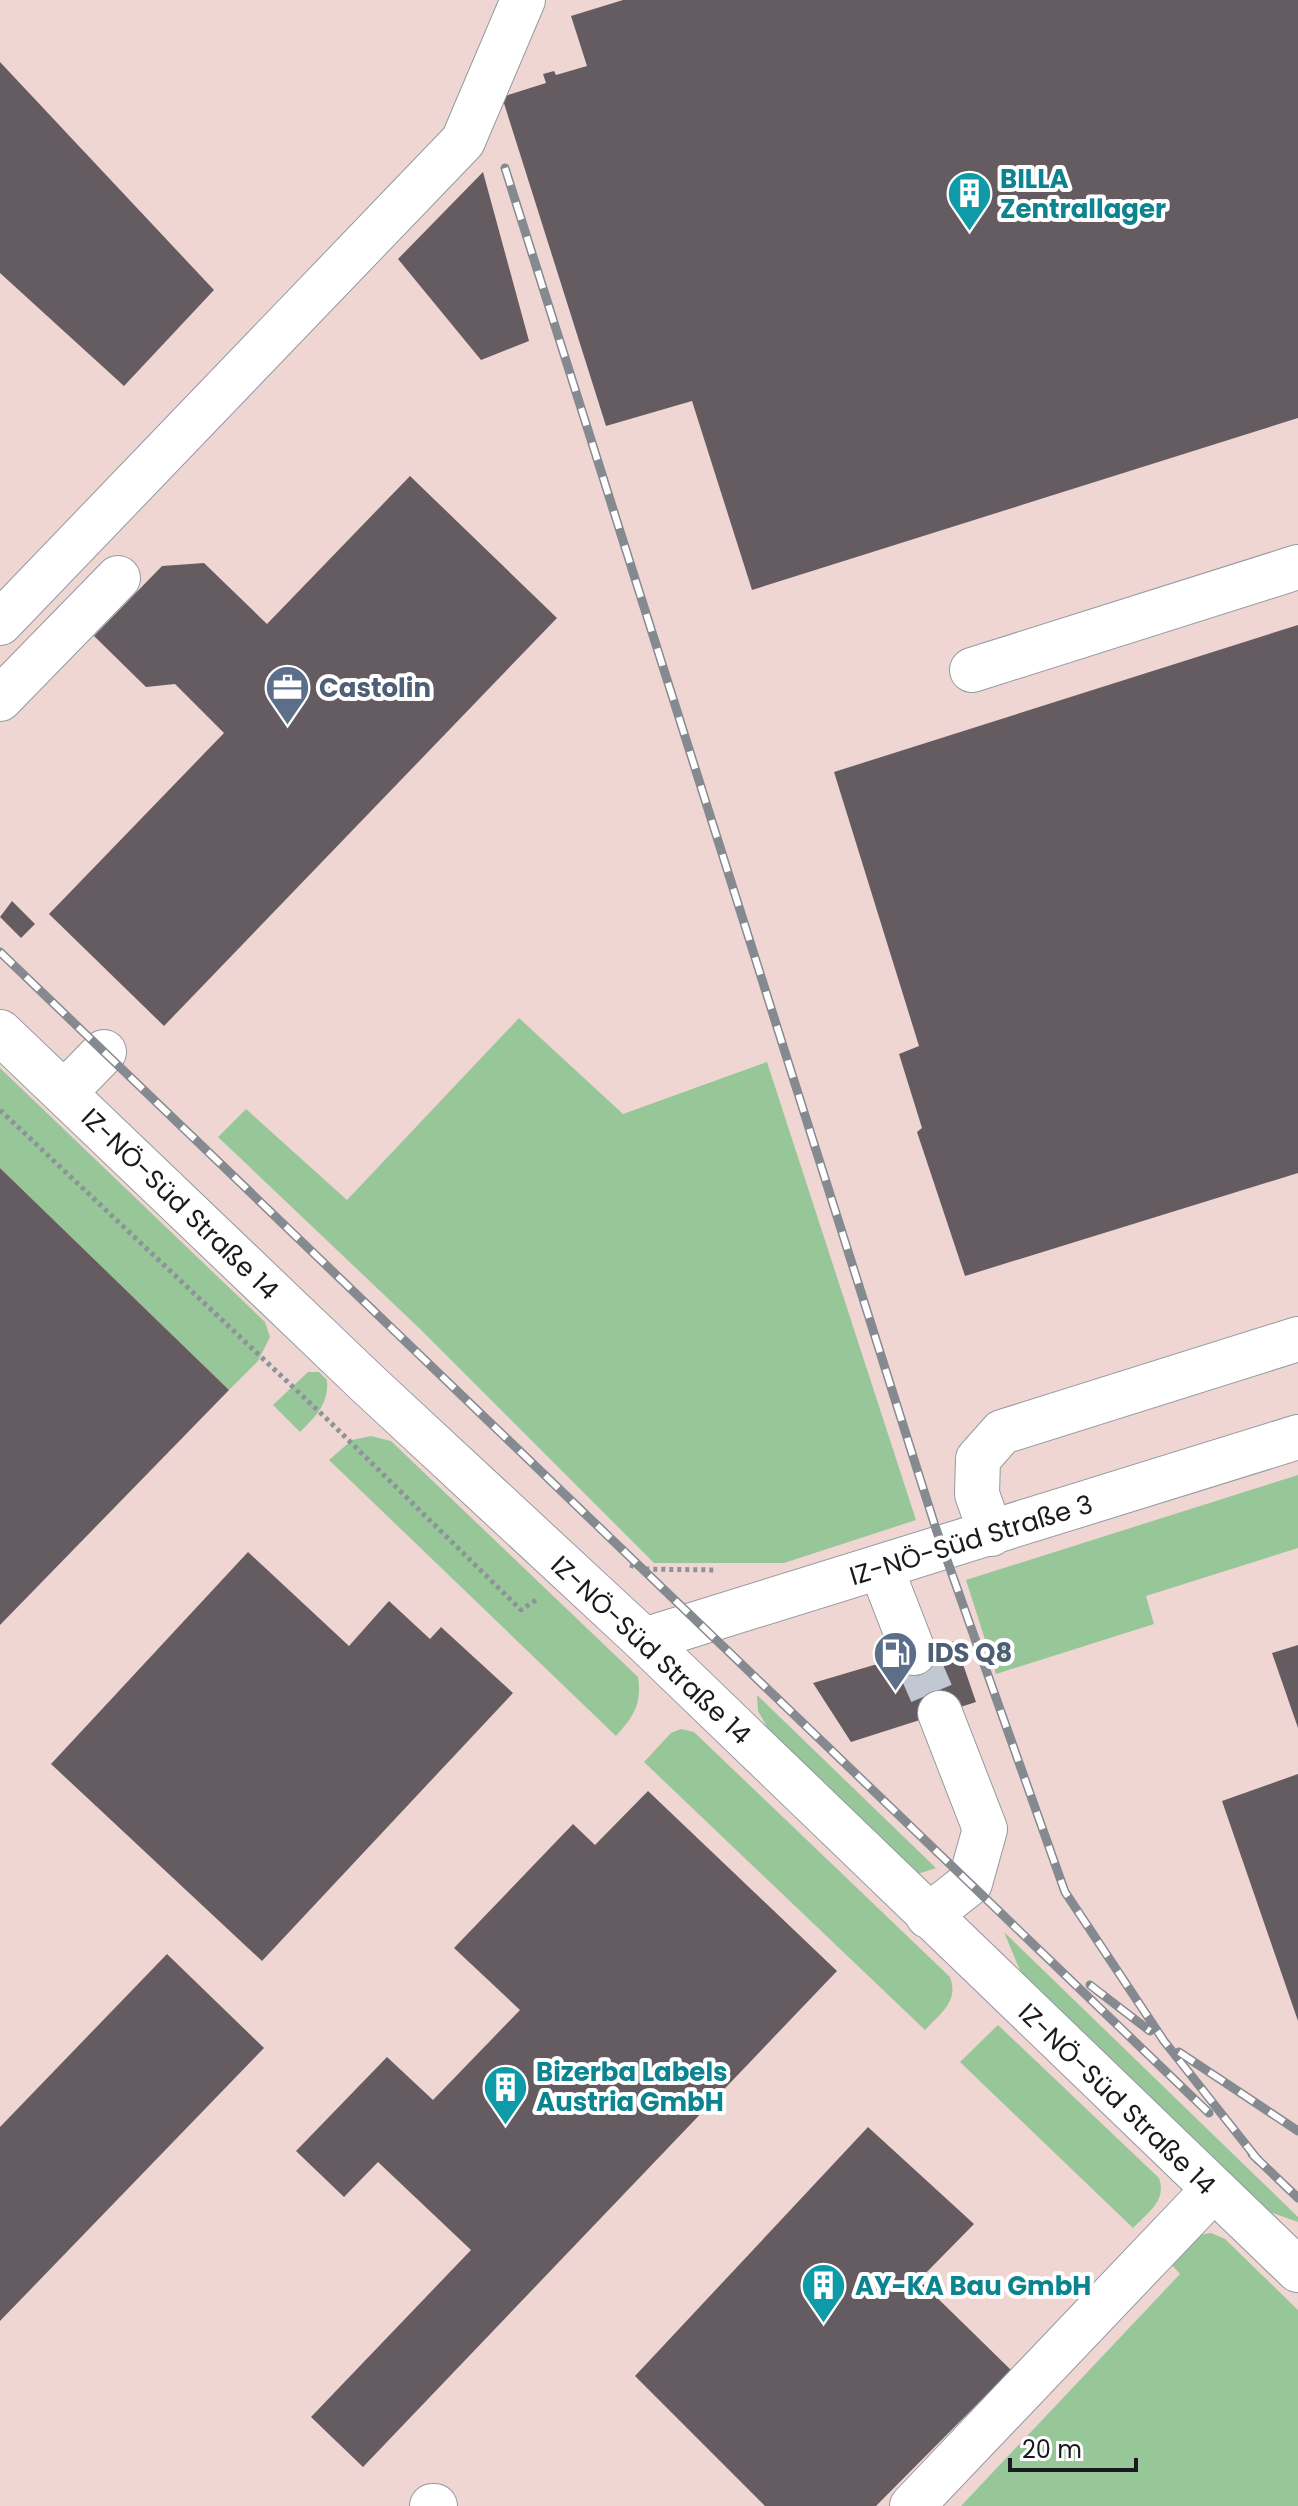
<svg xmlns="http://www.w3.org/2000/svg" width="1298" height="2506" font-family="Poppins,sans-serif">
<rect width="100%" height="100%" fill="#e0e7f1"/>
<rect fill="#f0d6d2" x="0" y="0" width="1298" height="2506"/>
<g fill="#97c799">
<path d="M519,1018L623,1114L767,1062L916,1520L784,1563H654L418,1327L218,1137L246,1109L347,1200Z"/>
<path d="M0,1068L265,1322L270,1337L258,1361L229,1390L0,1168Z"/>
<path d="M308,1372H319L327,1380C329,1404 316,1416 300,1432L273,1405Z"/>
<path d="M371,1436L391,1441L638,1677C642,1704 634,1716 616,1736L329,1460L352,1440Z"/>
<path d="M1298,1475V1548L1146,1596L1154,1624L996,1674L966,1580Z"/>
<path d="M757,1695L936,1868L918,1874L777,1744L758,1711Z"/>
<path d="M681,1729L694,1732L950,1977C959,2001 941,2013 925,2030L644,1762L671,1733Z"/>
<path d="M1004,1932L1298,2217V2222L1264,2210L1026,1985Z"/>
<path d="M998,2025L1159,2178C1167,2201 1148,2212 1133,2228L960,2062Z"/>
<path d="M1211,2233L1225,2239L1298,2310V2506H961L1180,2274L1170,2263L1199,2235Z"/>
</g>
<g fill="#655c62">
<path d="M623,0H1298V418L752,590L692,401L606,426L502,97L546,83L543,74L554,71L556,75L587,66L571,16Z"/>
<path d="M0,62L214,290L124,386L0,273Z"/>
<path d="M483,172L529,341L481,360L398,259Z"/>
<path d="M410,476L557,618L164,1026L49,914L224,733L175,684L146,687L94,636L162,566L204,563L267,624Z"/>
<path d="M1298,625V1173L965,1276L917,1132L922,1128L899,1054L919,1046L834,772Z"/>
<path d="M12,901L35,924L21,938L0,917Z"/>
<path d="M0,1168L229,1390L0,1625Z"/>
<path d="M248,1552L349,1646L389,1601L430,1639L441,1627L513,1693L262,1961L51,1764Z"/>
<path d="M955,1641L976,1702L851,1742L813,1683Z"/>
<path d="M1298,1645V1728L1272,1653Z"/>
<path d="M1298,1774V2021L1222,1801Z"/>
<path d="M648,1791L837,1971L363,2467L311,2417L471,2250L378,2162L344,2197L296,2151L387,2057L433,2100L520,2010L454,1948L573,1824L595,1845Z"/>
<path d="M167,1954L264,2048L0,2321V2127Z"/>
<path d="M868,2127L974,2224L919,2280L1011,2370L876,2506H765L635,2376Z"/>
</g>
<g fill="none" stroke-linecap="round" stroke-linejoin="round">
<path stroke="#c2c8d1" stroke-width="44" stroke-dasharray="44 22" stroke-linecap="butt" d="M914,1653L940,1713"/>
<defs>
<g id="minor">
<path d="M0,623L463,141L523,0"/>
<path d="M972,670L1298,567"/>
<path d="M0,699L118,578"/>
<path d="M0,1032L367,1383L644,1640L1298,2270"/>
<path d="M64,1093L104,1052"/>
<path d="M991,1534L977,1494L978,1459L1002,1432L1298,1339"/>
<path d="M881,1568L914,1653"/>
<path d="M644,1640L1298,1437"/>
<path d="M928,1916L970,1883L985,1829L940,1713"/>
<path d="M432,2506H435"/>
<path d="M912,2506L1213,2190"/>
</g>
</defs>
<use href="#minor" stroke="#9399a2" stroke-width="46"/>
<g stroke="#8e939a" stroke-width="5" stroke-dasharray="4 4" stroke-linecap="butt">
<path d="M0,1110L330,1422L521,1610L539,1598"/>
<path d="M630,1565L641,1569L715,1570"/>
</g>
<use href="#minor" stroke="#fff" stroke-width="44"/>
<defs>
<g id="rail">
<path d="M505,168L936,1529L1065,1892L1164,2041L1258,2160"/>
<path d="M0,952L1209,2113"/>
<path d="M1090,1985L1150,2031"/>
<path d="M1179,2052L1298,2131"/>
<path d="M1252,2154L1298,2198"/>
</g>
</defs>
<use href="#rail" stroke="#858a91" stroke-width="9"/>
<use href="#rail" stroke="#fff" stroke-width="6" stroke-dasharray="18" stroke-linecap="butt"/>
</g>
<defs>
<symbol id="building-pin" viewBox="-11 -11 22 30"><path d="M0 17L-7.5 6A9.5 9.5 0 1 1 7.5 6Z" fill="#0f9aa8" stroke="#fff"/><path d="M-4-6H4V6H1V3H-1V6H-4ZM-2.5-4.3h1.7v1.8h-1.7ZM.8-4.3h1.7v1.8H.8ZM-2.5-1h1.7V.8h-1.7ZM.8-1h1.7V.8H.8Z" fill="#fff"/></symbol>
<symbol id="office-pin" viewBox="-11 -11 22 30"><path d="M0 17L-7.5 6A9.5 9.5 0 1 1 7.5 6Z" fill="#5c6f8a" stroke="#fff"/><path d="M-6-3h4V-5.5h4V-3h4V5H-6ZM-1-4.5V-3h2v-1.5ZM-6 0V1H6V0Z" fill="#fff"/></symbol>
<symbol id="fuel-pin" viewBox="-11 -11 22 30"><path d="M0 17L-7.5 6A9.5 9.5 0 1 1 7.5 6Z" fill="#5c6f8a" stroke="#fff"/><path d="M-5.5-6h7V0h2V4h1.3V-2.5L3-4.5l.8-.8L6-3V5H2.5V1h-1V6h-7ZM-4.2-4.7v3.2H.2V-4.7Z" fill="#fff"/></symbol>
</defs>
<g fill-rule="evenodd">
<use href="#building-pin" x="944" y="168" width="51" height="69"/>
<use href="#office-pin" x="262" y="662" width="51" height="69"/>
<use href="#fuel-pin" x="870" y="1628" width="51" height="69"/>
<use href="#building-pin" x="480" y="2062" width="51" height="69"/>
<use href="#building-pin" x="798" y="2260" width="51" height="69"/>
</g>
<g text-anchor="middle" stroke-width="8" stroke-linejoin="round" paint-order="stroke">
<g font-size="26" font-weight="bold" fill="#0d838f" stroke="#fff" text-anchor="start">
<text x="1000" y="188">BILLA<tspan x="1000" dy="30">Zentrallager</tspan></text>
<text x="536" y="2081">Bizerba Labels<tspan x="536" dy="30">Austria GmbH</tspan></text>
<text x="855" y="2295">AY-KA Bau GmbH</text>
</g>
<g font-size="26" font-weight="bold" fill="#4e5e75" stroke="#fff" text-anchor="start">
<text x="319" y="697">Castolin</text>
<text x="927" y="1662">IDS Q8</text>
</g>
<g font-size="26" fill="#181a1e" stroke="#fff">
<text transform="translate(180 1204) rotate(44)" y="9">IZ-NÖ-Süd Straße 14</text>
<text transform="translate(971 1540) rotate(-17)" y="9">IZ-NÖ-Süd Straße 3</text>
<text transform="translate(651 1650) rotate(43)" y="9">IZ-NÖ-Süd Straße 14</text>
<text transform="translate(1117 2099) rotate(44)" y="9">IZ-NÖ-Süd Straße 14</text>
</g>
</g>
<path d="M1010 2458v12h126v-12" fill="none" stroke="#181a1e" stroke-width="4"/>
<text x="1022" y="2458" font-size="24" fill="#181a1e" stroke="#ffffff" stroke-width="6" paint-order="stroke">20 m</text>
</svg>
